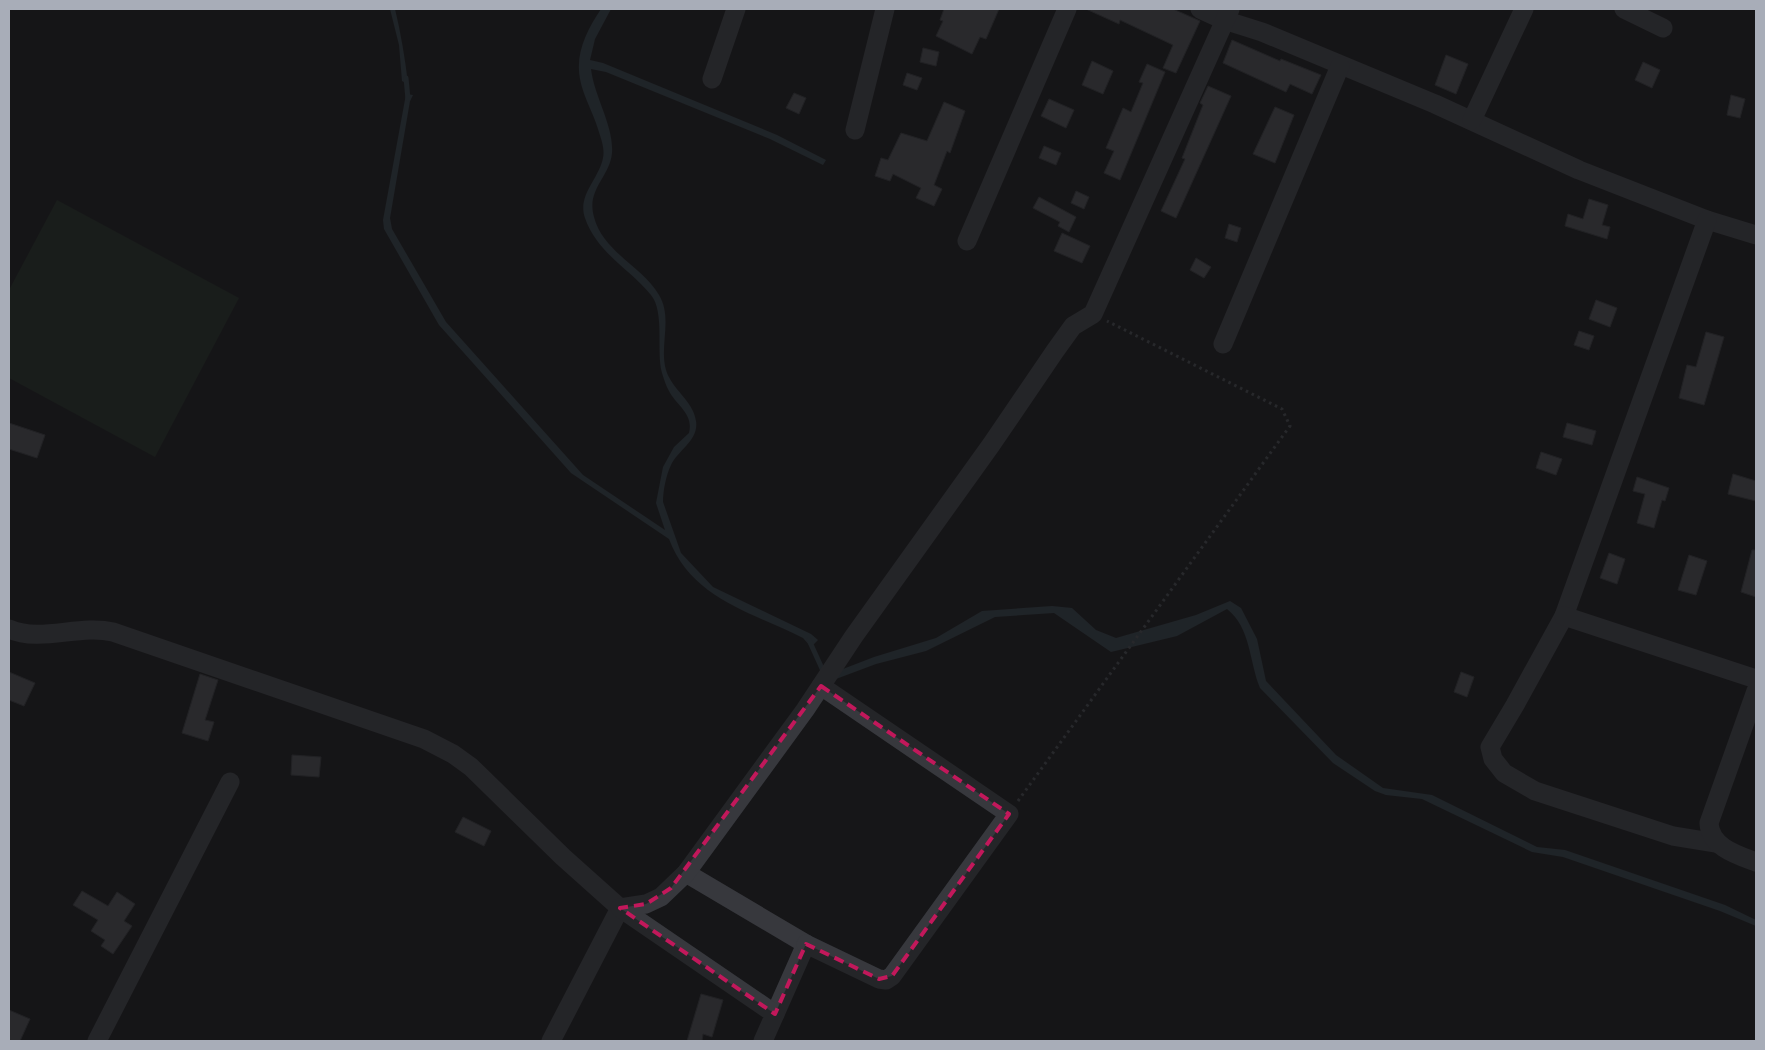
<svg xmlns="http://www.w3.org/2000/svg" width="1765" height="1050" font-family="'PT Sans Narrow',sans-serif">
<rect width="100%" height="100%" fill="#161618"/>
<path fill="#1e261f" d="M57,200L239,298L155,457L9,378V290Z"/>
<g fill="#2c353c">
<path d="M390,9H395C401,34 405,58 408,84L402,81L399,45Z"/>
<path d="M601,9H611L595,39L590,60L603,63L777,135L826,160L823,165L770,139L606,72L591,69C594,96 614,126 612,153C610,177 586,189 594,217C603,252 642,266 659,295C673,318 659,346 666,370C672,390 693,400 696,421C699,440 678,450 671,465C666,475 663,491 663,502L681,553L713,587L811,634L818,640L811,647L803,638C751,612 691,598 669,539L571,473L439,325L384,229L383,220L406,94L413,95L410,101L390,218L392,229L446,322L583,475L665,530L656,503L663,467L674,447L689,433C694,414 676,405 669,391C666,386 664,379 662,373C656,352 665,312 651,295C630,269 597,253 585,218C577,195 599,179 603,158C605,148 601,139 598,129C593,112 583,96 580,79C575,53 587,30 601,9Z"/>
<path d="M1230,601L1241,608L1257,639L1266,681L1336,755L1383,788L1432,795L1537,847L1565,850L1725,905L1756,920V926L1720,911L1563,857L1532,852L1422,799L1386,795L1375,791L1333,763L1260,688C1249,661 1251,628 1227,609L1177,636L1111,652L1054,613L995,617L926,651L876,664L828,682L830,674L874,657L936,638L982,611L1052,606L1072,608L1096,630L1116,638L1196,615Z"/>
</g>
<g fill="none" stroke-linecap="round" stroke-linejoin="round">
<g stroke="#2c353c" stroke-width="5">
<path d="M406,78L408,99"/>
<path d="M809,640L824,673"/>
</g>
</g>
<g fill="#404145" stroke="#303034">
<path d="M944,9H999L986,39L980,37L972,54L936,36L943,21L940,20Z"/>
<path d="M1086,9H1173L1200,21L1176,73L1163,68L1173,45L1120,20L1119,24Z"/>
<path d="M1232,40L1280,61L1281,59L1321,75L1312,94L1290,84L1286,92L1223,63Z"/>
<path d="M923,48L939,52L936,66L920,62Z"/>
<path d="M1446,55L1468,64L1456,94L1435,85Z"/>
<path d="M1092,61L1113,71L1103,94L1082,85Z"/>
<path d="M1643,62L1660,70L1652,88L1635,80Z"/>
<path d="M1147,64L1165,72L1120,180L1104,173L1114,151L1106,148L1123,108L1131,112L1143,83L1139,82Z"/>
<path d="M907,73L922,78L917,90L903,85Z"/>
<path d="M1208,86L1231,96L1176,218L1161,211L1185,159L1182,158L1203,105L1200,103Z"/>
<path d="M794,93L806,98L799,114L786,108Z"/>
<path d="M1731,95L1745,99L1740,118L1727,115Z"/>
<path d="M1049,99L1074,110L1066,128L1041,116Z"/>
<path d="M944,102L965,111L950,153L947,151L934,185L942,189L934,206L916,198L921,188L893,174L890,181L875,176L881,158L888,160L901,133L927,141Z"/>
<path d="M1275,107L1294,115L1275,163L1253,154Z"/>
<path d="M1044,146L1061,153L1056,165L1039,158Z"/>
<path d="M1076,191L1089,197L1084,209L1071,203Z"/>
<path d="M1039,197L1076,217L1069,232L1058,226L1060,222L1033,208Z"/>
<path d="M1589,199L1608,205L1602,225L1610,227L1607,239L1565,226L1568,214L1583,219Z"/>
<path d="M1229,224L1241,228L1237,242L1225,238Z"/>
<path d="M1062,233L1090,246L1082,263L1054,251Z"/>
<path d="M1196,258L1211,267L1204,278L1190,270Z"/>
<path d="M1596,300L1617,308L1610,327L1589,319Z"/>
<path d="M1579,331L1594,336L1589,350L1574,345Z"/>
<path d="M1706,332L1724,337L1704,405L1679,398L1687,365L1696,367Z"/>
<path d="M9,423L45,435L37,458L9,449Z"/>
<path d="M1567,423L1596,431L1592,445L1563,437Z"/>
<path d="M1541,452L1562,459L1556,475L1536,468Z"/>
<path d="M1733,474L1756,481V501L1728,494Z"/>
<path d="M1637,477L1669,488L1665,501L1662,500L1654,528L1637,523L1645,494L1633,491Z"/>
<path d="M1752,550H1756V597L1741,592Z"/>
<path d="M1609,553L1625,559L1617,584L1600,578Z"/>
<path d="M1689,555L1707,561L1696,595L1678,590Z"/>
<path d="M9,672L35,683L24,706L9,700Z"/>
<path d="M1461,672L1474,677L1467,697L1454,692Z"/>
<path d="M200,674L218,680L205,720L214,722L208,741L182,733Z"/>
<path d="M292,755L321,757L319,777L291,775Z"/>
<path d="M463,817L491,831L484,846L455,832Z"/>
<path d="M82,891L108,906L117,892L135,904L124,921L132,926L113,954L101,946L105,940L91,931L98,920L73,905Z"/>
<path d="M701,994L723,1000L712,1037L703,1034L702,1041H687Z"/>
<path d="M9,1010L30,1019L20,1041H9Z"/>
</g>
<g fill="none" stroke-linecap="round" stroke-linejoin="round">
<path stroke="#3d3f44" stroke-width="3" stroke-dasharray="2.5 4" stroke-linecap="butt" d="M1018,801L1290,426L1282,409L1107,321"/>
<g stroke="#37383d" stroke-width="19">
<path d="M1200,9L1224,20L1262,32L1435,104L1579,170L1707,220L1756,235"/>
<path d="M1624,9L1663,28"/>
<path d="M712,79L736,9"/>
<path d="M1472,120L1524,9"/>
<path d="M855,130L885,9"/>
<path d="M1707,220L1564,616L1515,705L1490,747L1493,759L1504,773L1535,791L1673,836L1716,843"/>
<path d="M967,241L1067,9"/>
<path d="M1223,344L1340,66"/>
<path d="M1564,616L1756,679"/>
<path d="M9,629C41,643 79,624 113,632L424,739L453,754L471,767L563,857L620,908L551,1041"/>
<path d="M1756,691L1709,823C1710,847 1737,855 1756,862"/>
<path d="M686,873L806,944L775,1014"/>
<path d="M806,944L879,979L886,980L892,976L1009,814L821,686"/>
<path d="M97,1041L230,782"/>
<path d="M763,1041L775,1014L620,908L646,904L661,897L686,873L805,710L854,636L991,445L1055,351L1073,326L1093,314L1230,9"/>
</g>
</g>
<path d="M0 0H1765V1050H0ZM821,686L1009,814L892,976L879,979L806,944L775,1014L620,908L646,904L671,888Z" fill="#161618" fill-opacity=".55" fill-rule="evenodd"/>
<path fill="none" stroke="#c2185b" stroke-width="4" stroke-dasharray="10 6" stroke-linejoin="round" d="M821,686L1009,814L892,976L879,979L806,944L775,1014L620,908L646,904L671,888Z"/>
<rect width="1765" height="1050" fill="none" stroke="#a8adb8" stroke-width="20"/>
</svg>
